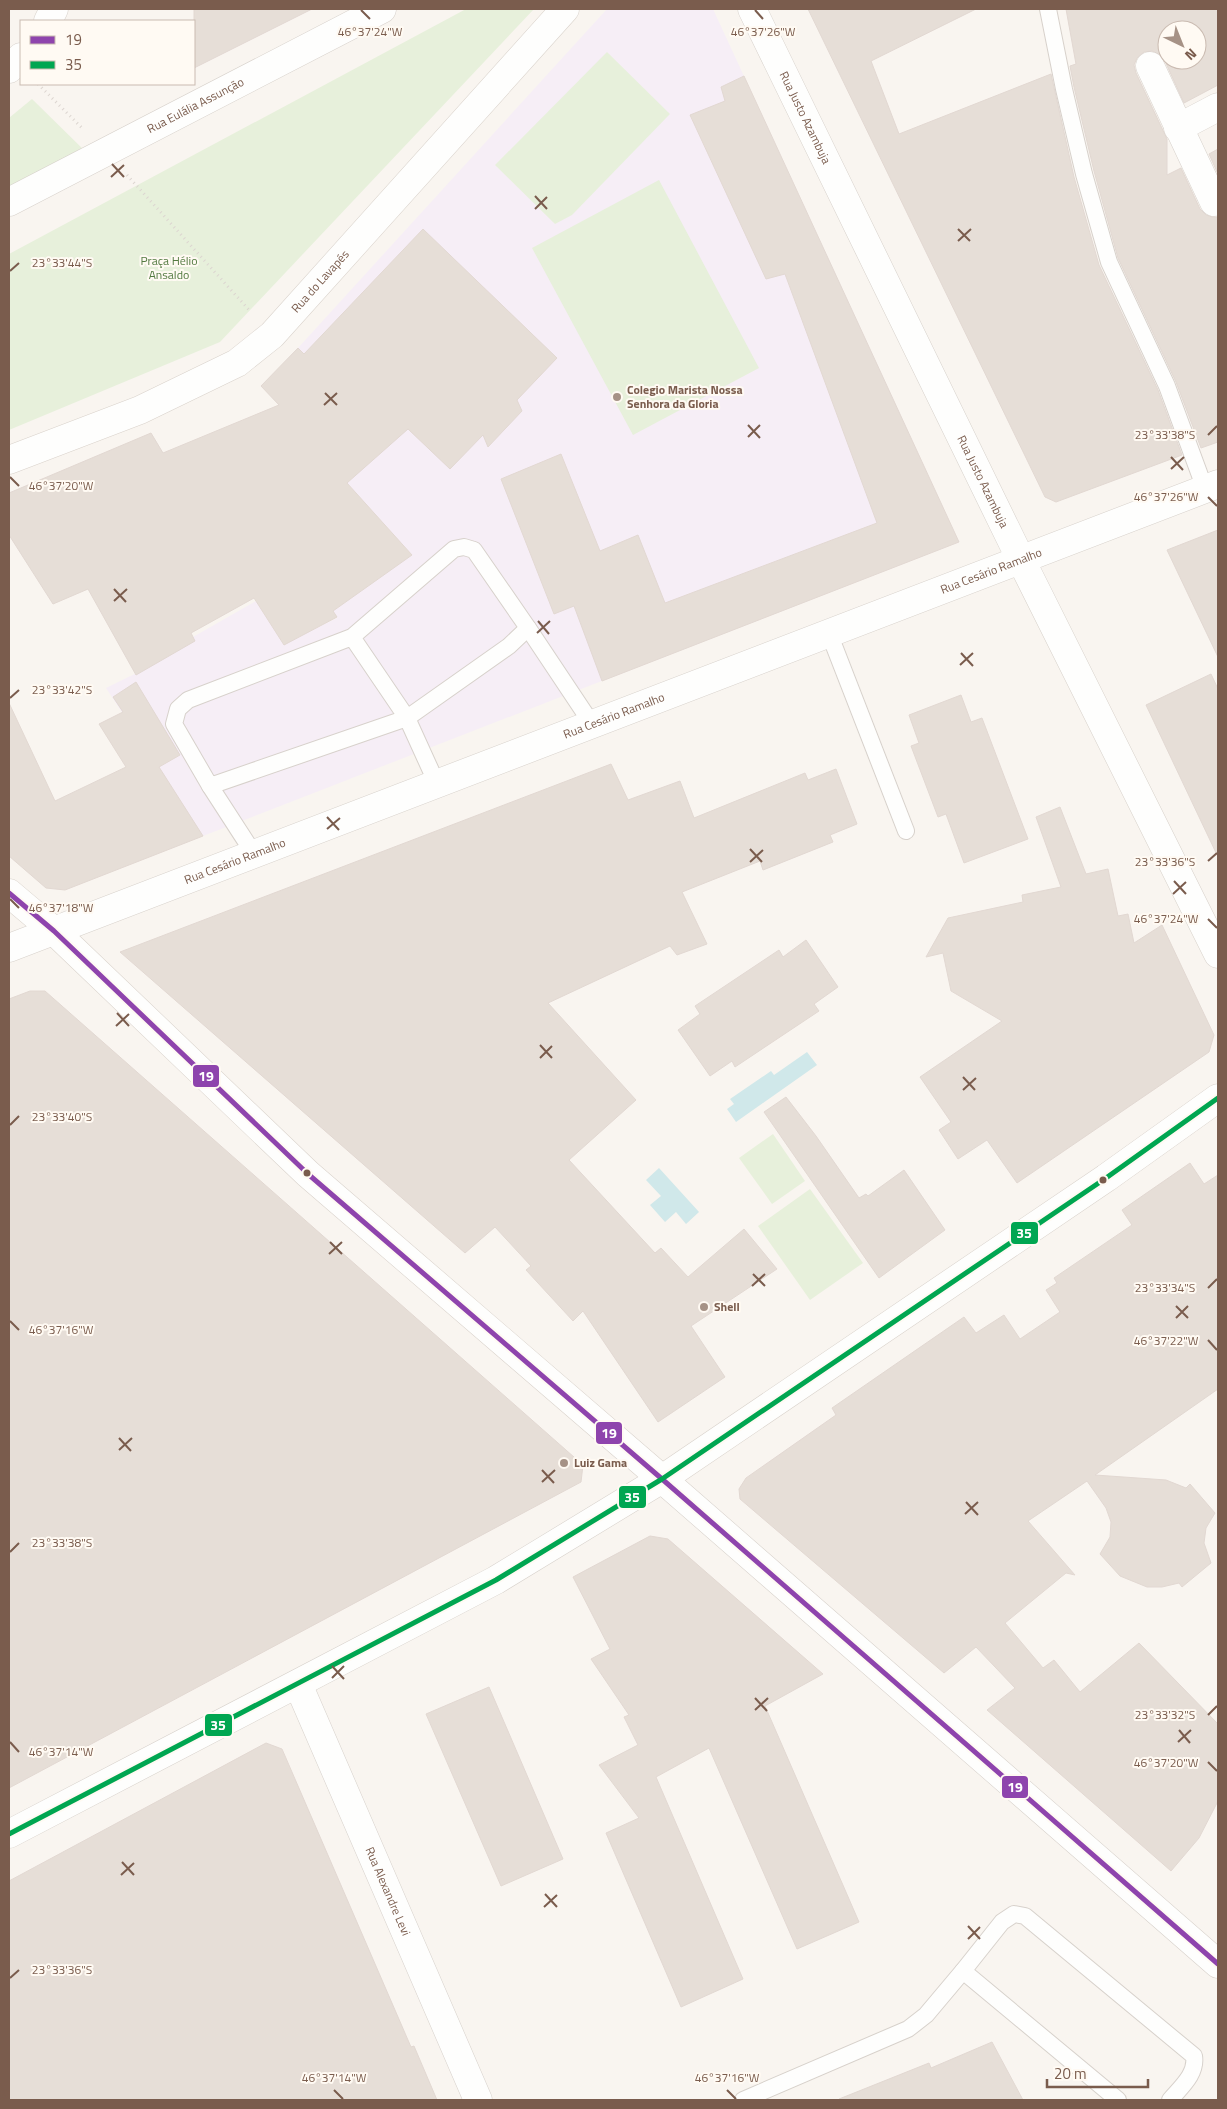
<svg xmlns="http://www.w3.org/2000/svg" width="1227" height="2109" font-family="'Titillium Web',sans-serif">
<rect width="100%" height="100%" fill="#f9f5f0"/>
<path fill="#f6eef6" d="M607,9H713L959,542L203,836L106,688L155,664L193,637L256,601L284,644L337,618L333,611L412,555L347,483L387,447L298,348Z"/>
<g fill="#e7f0db">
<path d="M466,9H534L220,342L9,430V254Z"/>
<path d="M607,52L670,114L572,215L555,224L495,165Z"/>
<path d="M32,99L89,155L9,199V118Z"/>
<path d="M659,180L759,368L633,435L532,248Z"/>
<path d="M773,1134L805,1181L772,1204L739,1158Z"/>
<path d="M810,1189L863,1263L810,1300L758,1226Z"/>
</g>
<g fill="#d0e8ea">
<path d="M807,1052L817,1065L736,1122L727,1109L734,1104L730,1099L771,1071L774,1075Z"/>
<path d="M659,1168L699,1212L686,1224L676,1212L665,1222L650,1205L661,1196L646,1180Z"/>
</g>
<g fill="#e6ded7" stroke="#e2d8d2" fill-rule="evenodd">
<path d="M194,9H312L194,68Z"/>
<path d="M808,9H976L871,61L899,134L1051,74L1074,177L1099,265L1158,390L1182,455L1056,502L1045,497Z"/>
<path d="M1066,9H1218V85L1184,103L1164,59L1159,54L1152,51L1144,52L1137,58L1134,65L1136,73L1167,139V175L1181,168L1200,209L1206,215L1212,217H1218V442L1201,448L1176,382L1118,258L1094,171L1074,87L1070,66L1076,64ZM1167,30H1197V60H1167Z"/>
<path d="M744,76L959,542L602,681L574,606L554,614L501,479L561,454L600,551L638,535L665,603L877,523L785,274L766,279L690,115L725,101L721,87Z"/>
<path d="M1218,149V174L1209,154Z"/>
<path d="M423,229L557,358L517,400L522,411L488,447L483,435L450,469L408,429L347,483L412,555L333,611L337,617L284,645L254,598L191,633L195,641L136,675L88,589L53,604L9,535V493L151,433L163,453L279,405L261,386L298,348L304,354Z"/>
<path d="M1218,530V657L1167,550Z"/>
<path d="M1211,674L1218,689V857L1146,705Z"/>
<path d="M136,682L180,755L159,767L203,836L65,890L46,888L9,856V703L55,801L126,767L99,724L123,712L113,697Z"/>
<path d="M961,695L971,722L982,718L1028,839L964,863L946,814L938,817L911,746L919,743L909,715Z"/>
<path d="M611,764L628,800L680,781L694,818L805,773L808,780L836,769L857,824L830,835L833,842L763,870L760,861L682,892L707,944L677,955L670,946L548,1003L636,1100L569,1160L655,1253L661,1248L688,1277L744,1229L777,1269L691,1326L725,1377L658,1422L583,1311L573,1321L526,1270L531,1266L495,1227L465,1253L120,952Z"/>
<path d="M1060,807L1086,874L1108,869L1118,916L1128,914L1134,943L1162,925L1214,1035L1209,1052L1017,1183L987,1140L958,1159L939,1130L951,1122L920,1077L1002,1021L951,991L943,953L926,957L948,918L1023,902L1022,895L1061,887L1036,817Z"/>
<path d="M806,940L838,987L814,1004L819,1011L735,1067L732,1061L710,1076L678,1030L700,1014L695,1006L779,950L783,957Z"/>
<path d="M30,991H45L583,1465L581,1482L9,1788V999Z"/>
<path d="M786,1097L816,1136L859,1198L866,1194L868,1196L904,1170L945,1230L879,1278L764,1112Z"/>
<path d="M1190,1163L1204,1184L1218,1175V1389L1095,1475L1166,1480L1186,1488L1190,1484L1215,1513L1206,1528L1204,1543L1211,1563L1182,1587L1179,1583L1162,1587H1147L1120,1576L1100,1554L1110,1537L1111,1522L1106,1508L1087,1481L1028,1521L1075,1575L1066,1573L1005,1623L1043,1668L1054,1660L1080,1692L1139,1643L1218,1724V1801L1199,1838L1171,1871L987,1710L1015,1688L976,1647L944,1673L740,1499L739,1489L746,1478L836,1415L832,1408L964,1317L976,1333L1004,1315L1020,1339L1060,1312L1046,1290L1057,1283L1054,1278L1132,1225L1122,1210Z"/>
<path d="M650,1536L668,1539L823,1674L765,1706L859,1922L797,1949L709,1748L656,1777L743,1979L681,2007L606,1833L639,1818L599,1765L638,1745L624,1717L629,1715L591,1659L610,1649L573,1577Z"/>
<path d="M489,1687L563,1859L501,1886L426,1714Z"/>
<path d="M266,1743L282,1749L411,2047L414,2046L437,2100H9V1881Z"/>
<path d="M992,2042L1023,2100H839V2099L929,2063L931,2068Z"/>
</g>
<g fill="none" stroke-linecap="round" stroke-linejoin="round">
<defs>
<g id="service">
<path d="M1048,9L1064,89L1084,174L1109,262L1167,386L1205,489"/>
<path d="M528,628L592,724"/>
<path d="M829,633L906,831"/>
<path d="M352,637L407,718L509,646L528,628L474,550L464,547L454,549L352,637L188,700L178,709L174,724L210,786L407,718L437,784"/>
<path d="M210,786L254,854"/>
<path d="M963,1971L1002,1922L1014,1914L1025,1916L1194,2056C1197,2074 1181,2087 1170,2100"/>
<path d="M743,2100L908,2029L926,2015L963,1971L1118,2100"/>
</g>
<g id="minor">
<path id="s1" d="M752,9L1021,560L1218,954"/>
<path d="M48,21L54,9"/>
<path d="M1150,66L1214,202"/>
<path d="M9,69L21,57"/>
<path d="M1178,128L1218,107"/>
<path id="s2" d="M9,202L382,9"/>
<path id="s3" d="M9,948L1218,484"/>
<path id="s4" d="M298,1684L478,2100"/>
<path d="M9,1834L496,1580L662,1479L1218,1964"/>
</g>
<g id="secondary">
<path id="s5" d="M9,460L140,410L237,363L272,335L565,9"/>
<path d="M9,893L54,931L308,1174L662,1479L1106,1178L1218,1098"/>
</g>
</defs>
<use href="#service" stroke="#d7d1cb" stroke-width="18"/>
<use href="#minor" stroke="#d7d1cb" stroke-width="29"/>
<use href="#secondary" stroke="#d9d2cb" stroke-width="29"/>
<g stroke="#dcd5d0" stroke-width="3" stroke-dasharray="1 4" stroke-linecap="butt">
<path d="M38,84L83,129"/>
<path d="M127,175L250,311"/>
</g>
<use href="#service" stroke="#fefefd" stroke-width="16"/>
<use href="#minor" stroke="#fefefd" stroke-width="28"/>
<use href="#secondary" stroke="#fefefd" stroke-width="28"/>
<defs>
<path id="bus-1" d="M9,893L54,931L308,1174L662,1479L1218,1964"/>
<path id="bus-2" d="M9,1834L496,1580L662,1479L1106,1178L1218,1098"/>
</defs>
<use href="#bus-1" stroke="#fffaf3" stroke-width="9"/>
<use href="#bus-2" stroke="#fffaf3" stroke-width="9"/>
<use href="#bus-1" stroke="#8e44ad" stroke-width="5"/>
<use href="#bus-2" stroke="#00a651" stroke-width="5"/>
</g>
<path fill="none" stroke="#7a5c4d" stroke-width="2" d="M361,10L370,19M755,10L763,19M112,164L124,177M111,177L124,165M535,196L547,209M535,209L547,197M958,229L970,241M958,241L971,229M10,271L19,263M325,393L337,405M324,405L337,393M748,425L760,438M1208,435L1217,426M748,437L760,425M1171,457L1183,470M1171,469L1184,457M10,477L19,486M1208,497L1217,506M114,589L126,602M114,601L127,589M538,621L549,634M537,633L550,621M961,653L973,666M960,665L973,653M10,698L19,690M327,817L339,830M327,829L340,818M750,849L762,862M1208,861L1217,853M750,862L763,850M1174,881L1186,894M1173,894L1186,882M10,899L19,908M1208,919L1217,928M117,1013L129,1026M116,1026L129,1014M540,1045L552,1058M540,1058L552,1046M963,1077L975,1090M963,1090L976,1078M10,1125L19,1116M330,1242L342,1254M329,1254L342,1242M753,1274L765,1286M752,1286L765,1274M1208,1288L1217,1279M1176,1306L1188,1318M1176,1318L1188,1306M10,1321L19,1330M1208,1340L1217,1350M119,1438L131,1451M119,1450L132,1438M542,1470L554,1483M542,1482L555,1470M966,1502L978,1515M965,1514L978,1502M10,1552L19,1543M332,1666L344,1679M332,1678L344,1666M755,1698L767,1711M755,1710L768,1698M1208,1715L1217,1706M1179,1730L1190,1743M10,1742L19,1752M1178,1742L1191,1730M1208,1762L1217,1771M122,1862L134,1875M121,1875L134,1863M545,1894L557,1907M544,1907L557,1895M968,1926L980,1939M968,1939L980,1927M10,1978L19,1970M334,2090L343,2099M727,2090L736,2099"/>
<g fill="#a69286" stroke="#fffaf3" stroke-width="2">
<circle cx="617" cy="397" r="5"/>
<circle cx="704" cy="1307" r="5"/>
<circle cx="564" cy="1463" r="5"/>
</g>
<g fill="#7a5c4d" stroke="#fffaf3" stroke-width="2">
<circle cx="307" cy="1173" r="4.5"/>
<circle cx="1103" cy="1180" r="4.5"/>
</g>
<g text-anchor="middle" stroke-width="4" stroke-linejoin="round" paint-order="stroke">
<g font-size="12" fill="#7a5c4d" stroke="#fffaf3">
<text dy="4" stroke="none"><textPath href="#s2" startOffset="210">Rua Eulália Assunção</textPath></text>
<text dy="4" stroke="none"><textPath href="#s1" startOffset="121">Rua Justo Azambuja</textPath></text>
<text dy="4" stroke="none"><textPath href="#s5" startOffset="365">Rua do Lavapés</textPath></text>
<text dy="4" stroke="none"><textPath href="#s1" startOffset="526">Rua Justo Azambuja</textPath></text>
<text dy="4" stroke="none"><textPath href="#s3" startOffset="1052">Rua Cesário Ramalho</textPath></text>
<text dy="4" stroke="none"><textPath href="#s3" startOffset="648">Rua Cesário Ramalho</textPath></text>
<text dy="4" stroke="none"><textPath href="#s3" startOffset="242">Rua Cesário Ramalho</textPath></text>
<text dy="4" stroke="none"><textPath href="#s4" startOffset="226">Rua Alexandre Levi</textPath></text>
</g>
<g font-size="12" fill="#537a41" stroke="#fffaf3">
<text x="169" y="265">Praça Hélio<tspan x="169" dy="14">Ansaldo</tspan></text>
</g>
<g font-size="12" font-weight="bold" fill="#7a5c4d" stroke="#fffaf3" text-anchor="start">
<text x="627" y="394">Colegio Marista Nossa<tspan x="627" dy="14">Senhora da Gloria</tspan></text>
<text x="714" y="1311">Shell</text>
<text x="574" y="1467">Luiz Gama</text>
</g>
</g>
<g font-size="12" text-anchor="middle" fill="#7a5c4d" stroke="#fffaf3" stroke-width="4" stroke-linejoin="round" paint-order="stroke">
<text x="370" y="36">46°37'24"W</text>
<text x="763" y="36">46°37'26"W</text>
<text x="62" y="267">23°33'44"S</text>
<text x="1165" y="439">23°33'38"S</text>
<text x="61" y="490">46°37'20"W</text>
<text x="1166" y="501">46°37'26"W</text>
<text x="62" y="694">23°33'42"S</text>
<text x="1165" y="866">23°33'36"S</text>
<text x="61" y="912">46°37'18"W</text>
<text x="1166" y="923">46°37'24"W</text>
<text x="62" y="1121">23°33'40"S</text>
<text x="1165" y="1292">23°33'34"S</text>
<text x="61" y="1334">46°37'16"W</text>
<text x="1166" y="1345">46°37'22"W</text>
<text x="62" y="1547">23°33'38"S</text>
<text x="1165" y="1719">23°33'32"S</text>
<text x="61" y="1756">46°37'14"W</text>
<text x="1166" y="1767">46°37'20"W</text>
<text x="62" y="1974">23°33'36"S</text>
<text x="334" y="2082">46°37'14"W</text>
<text x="727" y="2082">46°37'16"W</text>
</g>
<g stroke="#fffaf3" stroke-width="2">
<rect x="192" y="1064" width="28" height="24" rx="5" fill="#8e44ad"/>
<rect x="1010" y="1221" width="29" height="24" rx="5" fill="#00a651"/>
<rect x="595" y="1421" width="28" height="24" rx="5" fill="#8e44ad"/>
<rect x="618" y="1485" width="29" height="24" rx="5" fill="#00a651"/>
<rect x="204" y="1713" width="29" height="24" rx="5" fill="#00a651"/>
<rect x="1001" y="1775" width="28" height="24" rx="5" fill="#8e44ad"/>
</g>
<g font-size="14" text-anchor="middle" font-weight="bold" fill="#fff">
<text x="206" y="1081">19</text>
<text x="1024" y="1238">35</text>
<text x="609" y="1438">19</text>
<text x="632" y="1502">35</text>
<text x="218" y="1730">35</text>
<text x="1015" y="1792">19</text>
</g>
<rect width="1227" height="2109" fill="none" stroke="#7a5c4d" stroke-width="20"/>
<rect x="20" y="20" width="175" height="65" fill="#fffaf3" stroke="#cabbb1"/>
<rect x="30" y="36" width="25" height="8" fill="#8e44ad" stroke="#cabbb1"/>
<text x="65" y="45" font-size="15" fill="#7a5c4d">19</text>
<rect x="30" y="61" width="25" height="8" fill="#00a651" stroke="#cabbb1"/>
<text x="65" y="70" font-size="15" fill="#7a5c4d">35</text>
<g transform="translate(1182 45) rotate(137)"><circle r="24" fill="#fffaf3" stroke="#cabbb1"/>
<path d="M0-4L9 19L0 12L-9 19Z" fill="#a69286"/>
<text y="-8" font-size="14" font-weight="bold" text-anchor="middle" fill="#7a5c4d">N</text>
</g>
<path d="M1047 2079v8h101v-8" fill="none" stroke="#7a5c4d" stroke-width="2.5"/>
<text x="1054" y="2079" font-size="15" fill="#7a5c4d" stroke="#fffaf3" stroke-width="4" paint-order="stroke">20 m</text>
</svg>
